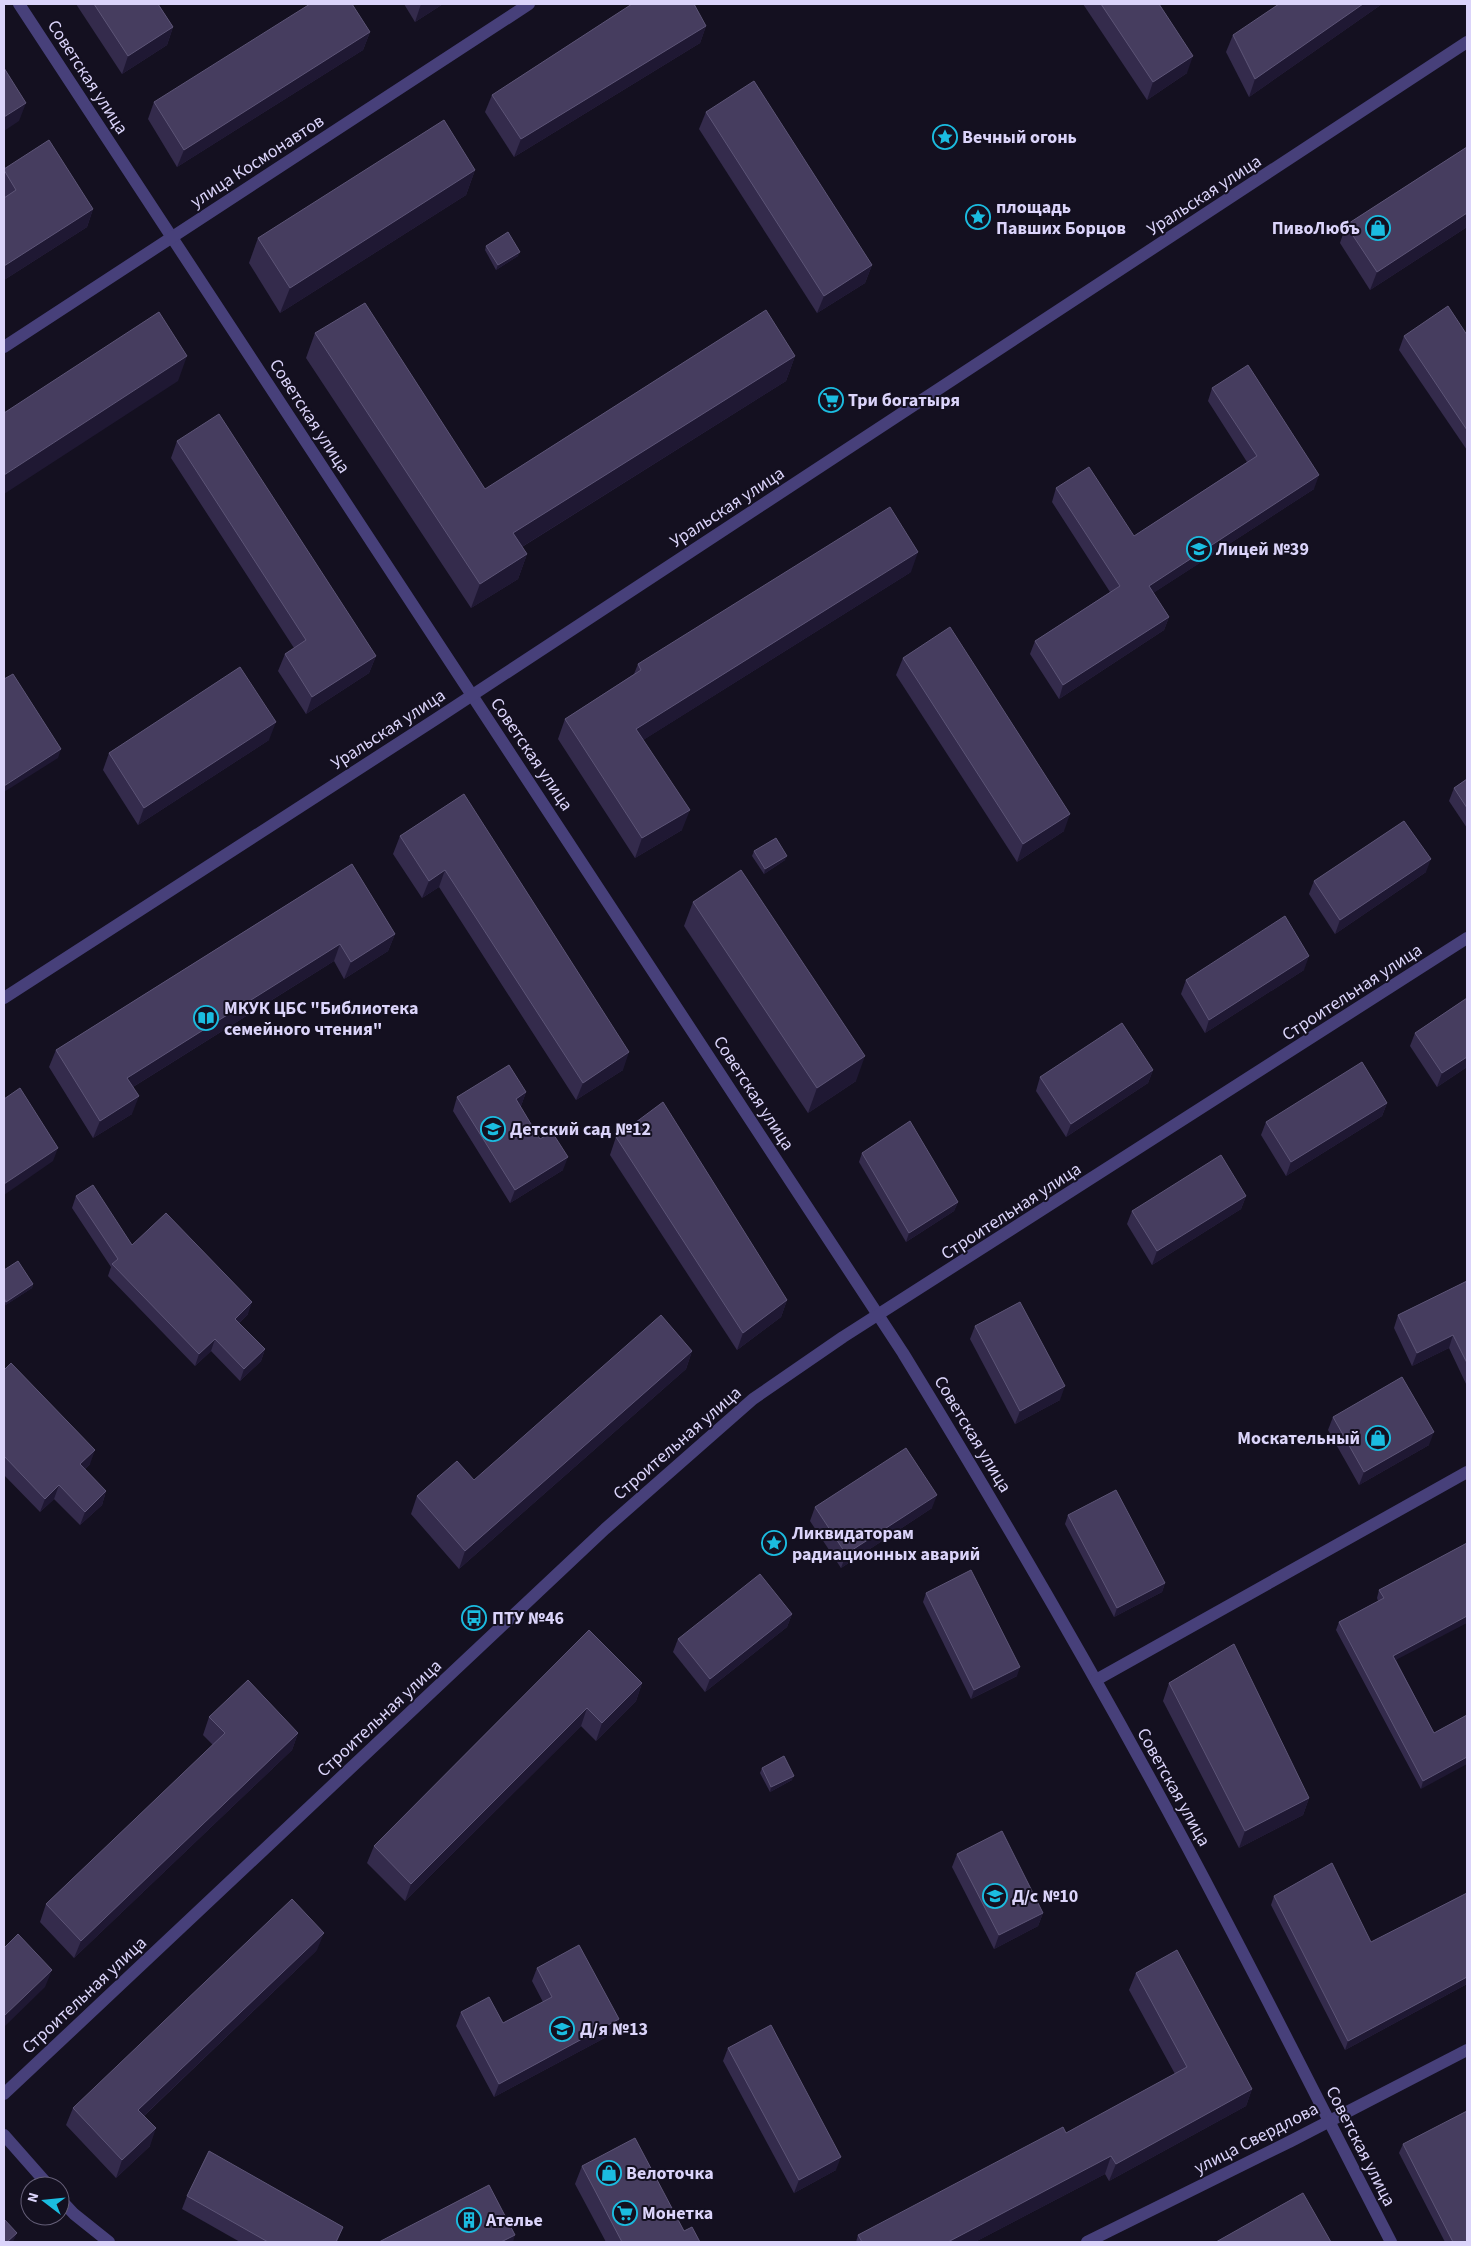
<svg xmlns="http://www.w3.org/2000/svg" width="1471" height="2246" font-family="'Source Sans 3',sans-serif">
<rect width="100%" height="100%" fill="#141020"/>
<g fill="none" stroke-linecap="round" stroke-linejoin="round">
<g stroke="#47407a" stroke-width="12">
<path d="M19,4L903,1353C1015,1536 1122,1721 1221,1911C1279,2021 1334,2132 1391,2242"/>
<path d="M4,347L529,4"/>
<path d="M4,998L436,719L1467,42"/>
<path d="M1096,1680L1467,1472"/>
<path d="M4,2094L605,1529L753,1399L843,1337L1467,938"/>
<path d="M4,2135L49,2186"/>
<path d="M60,2199L74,2214L109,2242"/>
<path d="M1087,2242L1291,2141L1467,2050"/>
</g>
</g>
<g fill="#342b4c">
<path d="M76,4H158L173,27L167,45L122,74Z"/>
<path d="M404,4H443L415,22Z"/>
<path d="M1083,4H1159L1187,73L1147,100Z"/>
<path d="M1382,4L1249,97L1226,52L1233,35Z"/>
<path d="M706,26L700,43L514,157L485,112L492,95Z"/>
<path d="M370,32L363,50L177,167L148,119L154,102Z"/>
<path d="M706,112L872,265L865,283L817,313L699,129Z"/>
<path d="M1467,147V227L1370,290L1340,243L1346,225Z"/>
<path d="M4,169L93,209L87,227L4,280Z"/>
<path d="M475,170L466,195L280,313L249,263L258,238Z"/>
<path d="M486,246L518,256L496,270L485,250Z"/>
<path d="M315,333L485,489L795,356L786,381L522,547L527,554L518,579L471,608L306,358Z"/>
<path d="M1467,335V450L1399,350L1404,336Z"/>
<path d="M1212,388L1314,489L1153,593L1169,617L1164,630L1059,699L1030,654L1035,641L1110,592L1052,502L1056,488L1134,536L1247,462L1208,401Z"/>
<path d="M177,441L376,656L369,673L306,714L278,671L285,654L294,648L171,458Z"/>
<path d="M911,572L643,740L682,830L635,858L558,739L565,719L634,674L638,664Z"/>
<path d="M903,658L1064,831L1017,862L896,675Z"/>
<path d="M269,740L138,825L103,770L109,753Z"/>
<path d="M1467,779V828L1449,801L1454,788Z"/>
<path d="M464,794L623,1070L576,1100L439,887L422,898L393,854L400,836Z"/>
<path d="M754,851L785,860L764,874L752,856Z"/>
<path d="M352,864L395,934L388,951L344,979L334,961L133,1087L132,1114L93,1138L49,1067L56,1050Z"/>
<path d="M1426,872L1335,934L1309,894L1314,881Z"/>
<path d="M693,902L856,1081L808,1113L684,926Z"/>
<path d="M1304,970L1205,1033L1181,994L1186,980Z"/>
<path d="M1467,998V1067L1437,1087L1410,1046L1415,1033Z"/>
<path d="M1153,1070L1148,1083L1066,1137L1036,1091L1040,1077Z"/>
<path d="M526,1092L521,1106H520L540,1139L563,1170L510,1203L453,1111L457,1097Z"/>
<path d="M1387,1103L1382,1116L1286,1176L1261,1135L1266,1122Z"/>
<path d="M616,1137L787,1300L781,1317L737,1350L610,1155Z"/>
<path d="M862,1153L958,1202L954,1211L906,1242L859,1162Z"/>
<path d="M76,1196L132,1245L248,1314L239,1323L265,1349L261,1361L240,1381L211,1351L195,1366L108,1276L111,1267L72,1208Z"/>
<path d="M1246,1196L1241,1209L1152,1265L1127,1224L1132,1211Z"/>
<path d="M4,1270L33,1284L32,1288L4,1306Z"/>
<path d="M1467,1281V1386L1449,1348L1412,1366L1394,1328L1398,1315Z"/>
<path d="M975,1326L1060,1400L1015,1424L970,1339Z"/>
<path d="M692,1351L686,1369L459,1569L411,1514L417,1496L474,1480Z"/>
<path d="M4,1370L90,1464L85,1469L106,1491L102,1505L80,1525L54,1499L40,1512L4,1475Z"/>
<path d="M1333,1417L1429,1445L1359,1485L1328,1430Z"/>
<path d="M815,1507L932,1508L841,1568L810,1521Z"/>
<path d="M1068,1515L1165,1583L1162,1592L1114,1617L1065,1524Z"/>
<path d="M1467,1543L1396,1660L1434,1733L1467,1715L1421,1789L1336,1630L1339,1622L1378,1601L1377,1598L1379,1590Z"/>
<path d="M926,1593L1017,1676L971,1699L923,1602Z"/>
<path d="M792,1614L787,1627L705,1692L673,1652L678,1639Z"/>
<path d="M589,1630L642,1683L636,1701L596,1741L581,1726L405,1901L367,1863L374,1846Z"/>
<path d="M1169,1683L1309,1798L1303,1815L1239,1848L1163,1701Z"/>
<path d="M209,1717L298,1733L292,1750L74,1958L40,1922L46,1904L213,1745L203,1735Z"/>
<path d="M762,1768L792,1780L770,1792L760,1773Z"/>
<path d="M957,1854L1043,1913L1038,1926L994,1949L952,1867Z"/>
<path d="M1467,1893V1984L1345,2050L1271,1905L1274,1896L1371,1942Z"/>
<path d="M317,1950L144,2116L150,2146L116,2178L66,2125L73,2108Z"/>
<path d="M537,1968L619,2019L614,2033L494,2097L456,2026L461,2012L503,2023L543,2002L532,1981Z"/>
<path d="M1136,1973L1252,2089L1246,2106L1109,2181L1105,2174L975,2242H856L858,2235L1066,2133L1175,2074L1129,1990Z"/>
<path d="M728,2048L836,2170L794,2193L723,2061Z"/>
<path d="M1403,2144L1467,2242H1445L1399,2153Z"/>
<path d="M582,2166L684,2231L700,2242H606L575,2184Z"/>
<path d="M187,2196L337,2242H240L182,2209Z"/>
</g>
<g fill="#1f1833">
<path d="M421,4H443L415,22Z"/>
<path d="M1363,4H1382L1249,97L1255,79Z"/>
<path d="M706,26L700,43L514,157L521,139Z"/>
<path d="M173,27L167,45L122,74L128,56Z"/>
<path d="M370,32L363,50L177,167L184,150Z"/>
<path d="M1193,56L1187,73L1147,100L1153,82Z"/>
<path d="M26,103L19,121L4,131V117Z"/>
<path d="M475,170L466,195L280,313L290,288Z"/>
<path d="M93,209L87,227L4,280V266Z"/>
<path d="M1467,213V227L1370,290L1377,272Z"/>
<path d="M520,252L518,256L496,270L498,265Z"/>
<path d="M872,265L865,283L817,313L824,296Z"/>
<path d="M187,356L178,381L4,494V475Z"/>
<path d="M795,356L786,381L504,558L513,533Z"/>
<path d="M1319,475L1314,489L1144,599L1149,586Z"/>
<path d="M918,552L911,572L629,749L636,729Z"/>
<path d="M527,554L518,579L471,608L480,584Z"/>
<path d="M1169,617L1164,630L1059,699L1063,685Z"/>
<path d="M376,656L369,673L306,714L312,697Z"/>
<path d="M276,722L269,740L138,825L144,808Z"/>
<path d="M61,749L58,758L4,792V786Z"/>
<path d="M690,810L682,830L635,858L642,838Z"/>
<path d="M1070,814L1064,831L1017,862L1023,844Z"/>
<path d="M787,856L785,860L764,874L765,869Z"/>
<path d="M1431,859L1426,872L1335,934L1340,920Z"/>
<path d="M445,870L439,887L422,898L429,881Z"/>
<path d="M395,934L388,951L344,979L351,962Z"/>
<path d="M340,944L334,961L120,1095L127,1078Z"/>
<path d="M1309,956L1304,970L1205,1033L1209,1020Z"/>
<path d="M629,1052L623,1070L576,1100L583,1083Z"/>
<path d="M865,1056L856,1081L808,1113L817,1088Z"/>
<path d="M1467,1057V1067L1437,1087L1442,1073Z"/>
<path d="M1153,1070L1148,1083L1066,1137L1071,1124Z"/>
<path d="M526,1092L521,1106L511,1112L516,1099Z"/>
<path d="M139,1096L132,1114L93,1138L100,1121Z"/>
<path d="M1387,1103L1382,1116L1286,1176L1291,1162Z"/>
<path d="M58,1148L53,1161L4,1195V1184Z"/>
<path d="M568,1157L563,1170L510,1203L515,1190Z"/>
<path d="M1246,1196L1241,1209L1152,1265L1157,1251Z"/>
<path d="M958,1202L954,1211L906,1242L909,1233Z"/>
<path d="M33,1284L32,1288L4,1306L6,1302Z"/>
<path d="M787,1300L781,1317L737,1350L743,1333Z"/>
<path d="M252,1302L248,1314L231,1330L235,1319Z"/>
<path d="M1453,1335L1449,1348L1412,1366L1417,1353Z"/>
<path d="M215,1339L211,1351L195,1366L199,1354Z"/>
<path d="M265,1349L261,1361L240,1381L244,1369Z"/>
<path d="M692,1351L686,1369L459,1569L465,1551Z"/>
<path d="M1065,1386L1060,1400L1015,1424L1020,1411Z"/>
<path d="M1434,1432L1429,1445L1359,1485L1364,1472Z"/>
<path d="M95,1450L90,1464L76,1478L80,1464Z"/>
<path d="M59,1485L54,1499L40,1512L45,1499Z"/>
<path d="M106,1491L102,1505L80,1525L85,1512Z"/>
<path d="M937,1495L932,1508L841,1568L846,1554Z"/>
<path d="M1165,1583L1162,1592L1114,1617L1117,1608Z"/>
<path d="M792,1614L787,1627L705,1692L710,1679Z"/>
<path d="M1467,1616V1623L1390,1663L1393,1656Z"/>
<path d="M1020,1667L1017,1676L971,1699L974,1690Z"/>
<path d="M642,1683L636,1701L596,1741L602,1723Z"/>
<path d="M587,1708L581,1726L405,1901L411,1884Z"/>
<path d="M298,1733L292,1750L74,1958L81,1941Z"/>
<path d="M1467,1757V1764L1421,1789L1423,1781Z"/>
<path d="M794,1776L792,1780L770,1792L771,1787Z"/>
<path d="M1309,1798L1303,1815L1239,1848L1245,1831Z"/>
<path d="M1043,1913L1038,1926L994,1949L999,1935Z"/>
<path d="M324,1933L317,1950L132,2127L138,2110Z"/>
<path d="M52,1970L45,1987L4,2027V2016Z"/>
<path d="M1467,1977V1984L1345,2050L1348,2041Z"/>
<path d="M619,2019L614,2033L494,2097L499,2084Z"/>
<path d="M1252,2089L1246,2106L1109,2181L1116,2164Z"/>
<path d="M156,2128L150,2146L116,2178L122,2160Z"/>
<path d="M1111,2156L1105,2174L975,2242H948Z"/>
<path d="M841,2157L836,2170L794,2193L799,2180Z"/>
<path d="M343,2227L338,2240L337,2242H336Z"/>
<path d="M17,2233L13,2242H7Z"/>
<path d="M515,2235L513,2242H501Z"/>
</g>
<g fill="#463d5f" stroke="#5d5577">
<path d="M94,4H158L173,27L128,56Z"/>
<path d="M310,4H352L370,32L184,150L154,102Z"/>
<path d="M632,4H694L706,26L521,139L492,95Z"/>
<path d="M1101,4H1159L1193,56L1153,82Z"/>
<path d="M1279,4H1363L1255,79L1233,35Z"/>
<path d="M4,68L26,103L4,117Z"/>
<path d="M754,81L872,265L824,296L706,112Z"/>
<path d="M444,120L475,170L290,288L258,238Z"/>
<path d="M49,140L93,209L4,266V198L16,190L4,170V169Z"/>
<path d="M1467,147V213L1377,272L1346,225Z"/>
<path d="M508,232L520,252L498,265L486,246Z"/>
<path d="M365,303L485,489L766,310L795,356L513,533L527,554L480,584L315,333Z"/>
<path d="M1448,306L1467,335V430L1404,336Z"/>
<path d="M159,312L187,356L4,475V413Z"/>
<path d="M1248,365L1319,475L1149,586L1169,617L1063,685L1035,641L1120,586L1056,488L1089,467L1134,536L1257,456L1212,388Z"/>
<path d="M219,414L376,656L312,697L285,654L306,640L177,441Z"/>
<path d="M890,507L918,552L636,729L690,810L642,838L565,719L641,670L638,664Z"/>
<path d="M950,627L1070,814L1023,844L903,658Z"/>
<path d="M240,667L276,722L144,808L109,753Z"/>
<path d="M13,674L61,749L4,786V679Z"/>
<path d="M1467,779V808L1454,788Z"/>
<path d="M464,794L629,1052L583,1083L445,870L429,881L400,836Z"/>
<path d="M1404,821L1431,859L1340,920L1314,881Z"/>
<path d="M776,838L787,856L765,869L754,851Z"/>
<path d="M352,864L395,934L351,962L340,944L127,1078L139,1096L100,1121L56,1050Z"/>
<path d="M741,870L865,1056L817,1088L693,902Z"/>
<path d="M1285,916L1309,956L1209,1020L1186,980Z"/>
<path d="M1467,998V1057L1442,1073L1415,1033Z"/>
<path d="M1122,1023L1153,1070L1071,1124L1040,1077Z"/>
<path d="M1362,1062L1387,1103L1291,1162L1266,1122Z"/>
<path d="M509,1065L526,1092L516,1099L540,1139L552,1132L568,1157L515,1190L457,1097Z"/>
<path d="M20,1088L58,1148L4,1184V1099Z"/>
<path d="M663,1102L787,1300L743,1333L616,1137Z"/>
<path d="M910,1121L958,1202L909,1233L862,1153Z"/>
<path d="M1221,1155L1246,1196L1157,1251L1132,1211Z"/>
<path d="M93,1185L132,1245L166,1213L252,1302L235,1319L265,1349L244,1369L215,1339L199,1354L112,1264L118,1259L76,1196Z"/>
<path d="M18,1261L33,1284L6,1302L4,1298V1270Z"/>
<path d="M1467,1281V1363L1453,1335L1417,1353L1398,1315Z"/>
<path d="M1020,1302L1065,1386L1020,1411L975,1326Z"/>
<path d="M661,1315L692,1351L465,1551L417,1496L457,1461L474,1480Z"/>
<path d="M11,1363L95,1450L80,1464L106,1491L85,1512L59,1485L45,1499L4,1456V1370Z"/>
<path d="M1402,1377L1434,1432L1364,1472L1333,1417Z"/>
<path d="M906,1448L937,1495L846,1554L815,1507Z"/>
<path d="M1116,1490L1165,1583L1117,1608L1068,1515Z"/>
<path d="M1467,1543V1616L1393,1656L1434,1733L1467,1715V1757L1423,1781L1339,1622L1384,1598L1379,1590Z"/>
<path d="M971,1570L1020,1667L974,1690L926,1593Z"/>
<path d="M760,1574L792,1614L710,1679L678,1639Z"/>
<path d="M589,1630L642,1683L602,1723L587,1708L411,1884L374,1846Z"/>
<path d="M1234,1644L1309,1798L1245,1831L1169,1683Z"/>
<path d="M248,1680L298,1733L81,1941L46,1904L225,1733L209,1717Z"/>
<path d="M784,1756L794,1776L771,1787L762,1768Z"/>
<path d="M1002,1831L1043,1913L999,1935L957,1854Z"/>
<path d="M1332,1863L1371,1942L1467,1893V1977L1348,2041L1274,1896Z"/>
<path d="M292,1899L324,1933L138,2110L156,2128L122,2160L73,2108Z"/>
<path d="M18,1934L52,1970L4,2016V1948Z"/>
<path d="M579,1945L619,2019L499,2084L461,2012L489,1997L503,2023L552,1997L537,1968Z"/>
<path d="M1177,1950L1252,2089L1116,2164L1111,2156L948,2242H862L858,2235L1063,2127L1066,2133L1187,2067L1136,1973Z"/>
<path d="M771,2025L841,2157L799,2180L728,2048Z"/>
<path d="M1467,2111V2242H1453L1403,2144Z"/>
<path d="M635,2138L684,2231L692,2227L700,2242H622L582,2166Z"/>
<path d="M209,2151L343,2227L336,2242H268L187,2196Z"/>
<path d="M489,2185L515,2235L501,2242H379Z"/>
<path d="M1303,2193L1331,2242H1216Z"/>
<path d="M4,2219L17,2233L7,2242H4Z"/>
</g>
<defs>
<symbol id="sight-ring" viewBox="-11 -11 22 22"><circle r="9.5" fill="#141020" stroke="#1bbce0" stroke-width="1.5"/><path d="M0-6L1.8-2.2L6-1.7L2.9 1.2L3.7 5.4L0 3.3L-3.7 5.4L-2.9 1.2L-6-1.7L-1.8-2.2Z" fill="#1bbce0"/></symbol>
<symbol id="shop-ring" viewBox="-11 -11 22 22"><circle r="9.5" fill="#141020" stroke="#1bbce0" stroke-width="1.5"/><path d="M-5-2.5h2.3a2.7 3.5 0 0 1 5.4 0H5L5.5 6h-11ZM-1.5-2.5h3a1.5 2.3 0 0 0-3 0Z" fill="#1bbce0"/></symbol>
<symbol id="supermarket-ring" viewBox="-11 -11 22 22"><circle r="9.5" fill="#141020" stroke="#1bbce0" stroke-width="1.5"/><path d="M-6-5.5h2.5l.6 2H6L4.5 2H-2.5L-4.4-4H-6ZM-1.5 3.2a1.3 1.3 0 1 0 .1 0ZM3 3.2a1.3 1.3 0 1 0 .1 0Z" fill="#1bbce0"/></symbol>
<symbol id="school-ring" viewBox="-11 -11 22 22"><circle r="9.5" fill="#141020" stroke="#1bbce0" stroke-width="1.5"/><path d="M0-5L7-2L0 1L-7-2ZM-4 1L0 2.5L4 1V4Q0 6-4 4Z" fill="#1bbce0"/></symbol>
<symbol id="library-ring" viewBox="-11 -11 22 22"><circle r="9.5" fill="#141020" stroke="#1bbce0" stroke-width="1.5"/><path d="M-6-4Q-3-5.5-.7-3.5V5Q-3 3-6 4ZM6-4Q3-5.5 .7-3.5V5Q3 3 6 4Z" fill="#1bbce0"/></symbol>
<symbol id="bus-ring" viewBox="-11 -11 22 22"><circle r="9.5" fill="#141020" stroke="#1bbce0" stroke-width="1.5"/><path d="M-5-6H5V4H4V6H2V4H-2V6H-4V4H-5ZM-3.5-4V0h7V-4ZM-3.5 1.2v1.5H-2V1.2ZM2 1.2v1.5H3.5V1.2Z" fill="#1bbce0"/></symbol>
<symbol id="building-ring" viewBox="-11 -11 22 22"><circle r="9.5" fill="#141020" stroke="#1bbce0" stroke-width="1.5"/><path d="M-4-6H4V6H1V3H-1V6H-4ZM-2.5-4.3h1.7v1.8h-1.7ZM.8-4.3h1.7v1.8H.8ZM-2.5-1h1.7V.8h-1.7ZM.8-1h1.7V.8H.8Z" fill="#1bbce0"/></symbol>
</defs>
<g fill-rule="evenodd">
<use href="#sight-ring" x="931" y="123" width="28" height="28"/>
<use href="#sight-ring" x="964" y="203" width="28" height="28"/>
<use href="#shop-ring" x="1364" y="214" width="28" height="28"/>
<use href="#supermarket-ring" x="817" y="386" width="28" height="28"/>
<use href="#school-ring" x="1185" y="535" width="28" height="28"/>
<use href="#library-ring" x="192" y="1004" width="28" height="28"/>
<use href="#school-ring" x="479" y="1115" width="28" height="28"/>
<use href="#shop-ring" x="1364" y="1424" width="28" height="28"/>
<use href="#sight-ring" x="760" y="1529" width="28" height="28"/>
<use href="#bus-ring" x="460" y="1604" width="28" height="28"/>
<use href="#school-ring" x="981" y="1882" width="28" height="28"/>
<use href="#school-ring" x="548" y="2015" width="28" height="28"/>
<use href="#shop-ring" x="595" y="2159" width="28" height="28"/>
<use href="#supermarket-ring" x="611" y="2199" width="28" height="28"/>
<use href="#building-ring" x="455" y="2206" width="28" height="28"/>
</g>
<g text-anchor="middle" stroke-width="4" stroke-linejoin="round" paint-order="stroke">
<g font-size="18" fill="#dbd4fa" stroke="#141020">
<text transform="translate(88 77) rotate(57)" y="6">Советская улица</text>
<text transform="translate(257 161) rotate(-33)" y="6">улица Космонавтов</text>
<text transform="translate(1204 195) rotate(-33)" y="6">Уральская улица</text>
<text transform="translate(310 416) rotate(57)" y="6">Советская улица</text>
<text transform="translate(727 507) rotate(-33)" y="6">Уральская улица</text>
<text transform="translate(388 729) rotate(-33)" y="6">Уральская улица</text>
<text transform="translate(532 754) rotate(56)" y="6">Советская улица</text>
<text transform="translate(1352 992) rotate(-33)" y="6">Строительная улица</text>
<text transform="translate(754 1093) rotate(57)" y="6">Советская улица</text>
<text transform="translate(1011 1211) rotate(-33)" y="6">Строительная улица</text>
<text transform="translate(973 1434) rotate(59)" y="6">Советская улица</text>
<text transform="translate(677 1443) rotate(-41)" y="6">Строительная улица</text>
<text transform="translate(379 1718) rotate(-43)" y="6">Строительная улица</text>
<text transform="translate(1174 1787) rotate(61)" y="6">Советская улица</text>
<text transform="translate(84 1995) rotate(-43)" y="6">Строительная улица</text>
<text transform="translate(1256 2138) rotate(-27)" y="6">улица Свердлова</text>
<text transform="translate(1361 2146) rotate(63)" y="6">Советская улица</text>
</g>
<g font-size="18" font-weight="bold" fill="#dbd4fa" stroke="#141020" text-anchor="start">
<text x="962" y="143">Вечный огонь</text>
<text x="996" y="213">площадь<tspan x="996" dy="21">Павших Борцов</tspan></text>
<text x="1360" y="234" text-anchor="end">ПивоЛюбъ</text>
<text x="848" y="406">Три богатыря</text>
<text x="1216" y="555">Лицей №39</text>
<text x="224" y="1014">МКУК ЦБС "Библиотека<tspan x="224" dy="21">семейного чтения"</tspan></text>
<text x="510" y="1135">Детский сад №12</text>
<text x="1360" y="1444" text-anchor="end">Москательный</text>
<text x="792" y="1539">Ликвидаторам<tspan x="792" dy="21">радиационных аварий</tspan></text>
<text x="492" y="1624">ПТУ №46</text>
<text x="1012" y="1902">Д/с №10</text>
<text x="580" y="2035">Д/я №13</text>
<text x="626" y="2179">Велоточка</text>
<text x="642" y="2219">Монетка</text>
<text x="486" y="2226">Ателье</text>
</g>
</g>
<rect width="1471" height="2246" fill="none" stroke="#dbd4fa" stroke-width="10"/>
<g transform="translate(45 2201) rotate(286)"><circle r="24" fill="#141020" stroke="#645e77"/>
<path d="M0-4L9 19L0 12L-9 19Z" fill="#1bbce0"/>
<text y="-8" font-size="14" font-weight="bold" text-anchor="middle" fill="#dbd4fa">N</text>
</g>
</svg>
